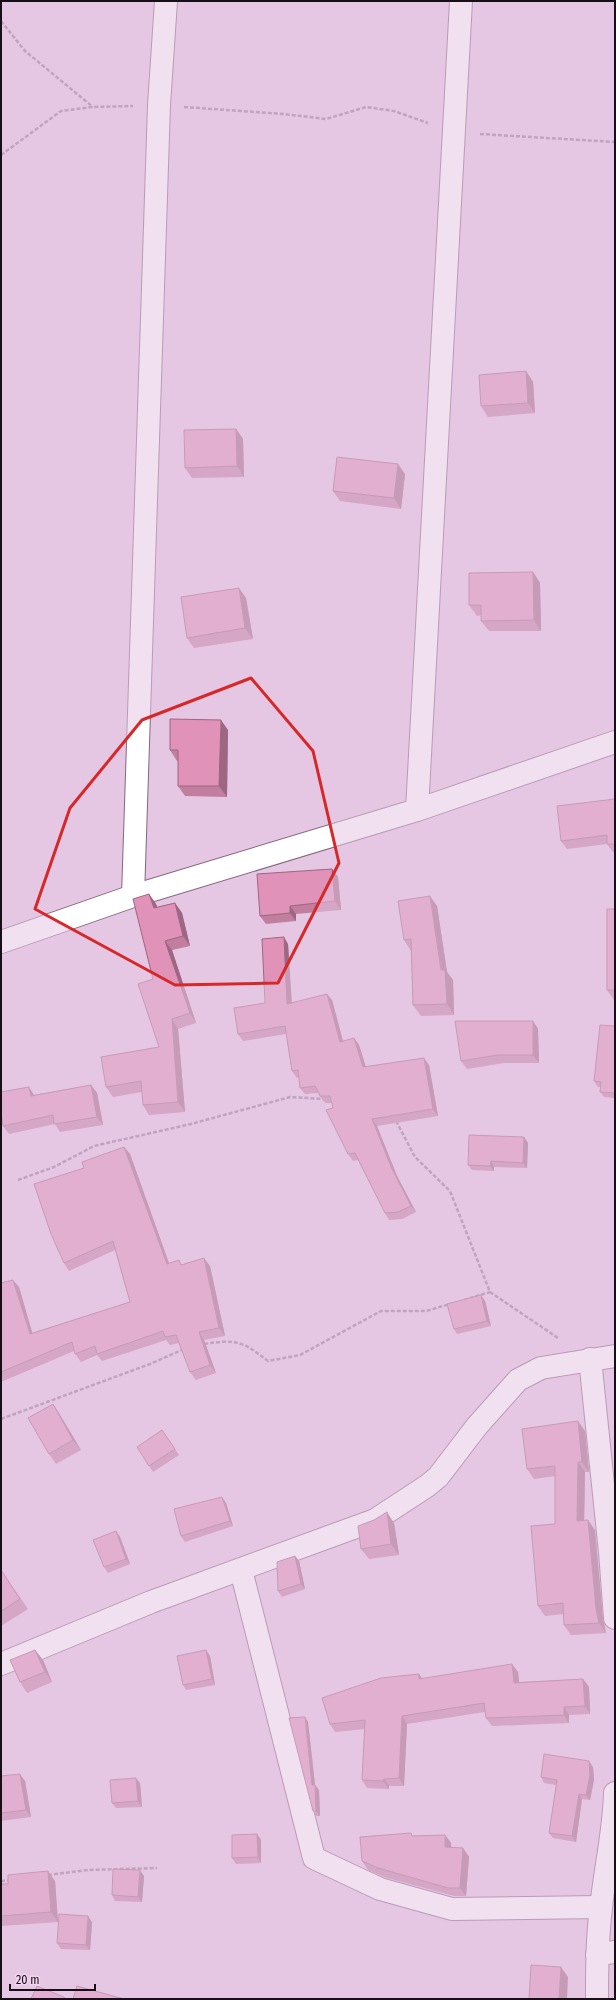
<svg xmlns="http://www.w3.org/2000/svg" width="616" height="2000" font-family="'Fira Sans Condensed',sans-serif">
<rect width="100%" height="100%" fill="#e6c7e3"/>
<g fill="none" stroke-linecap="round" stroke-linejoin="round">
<defs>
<g id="street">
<path d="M417,810L461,1"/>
<path d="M133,896L159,105L166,1"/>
<path d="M1,942L133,896L417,810L615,742"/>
<path d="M590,1359L610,1552L615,1618"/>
<path d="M241,1570L314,1858L380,1889L452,1909L601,1907"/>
<path d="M1,1664L151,1602L375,1520L427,1486L438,1477L477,1426L518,1380L541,1368L615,1356"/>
<path d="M597,1954L615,1952"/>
<path d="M597,1999C597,1968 597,1938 601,1908C605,1869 614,1832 615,1793"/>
</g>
</defs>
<use href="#street" stroke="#836781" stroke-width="24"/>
<g stroke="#927b90" stroke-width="2.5" stroke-dasharray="4 2" stroke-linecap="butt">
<path d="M1,21L25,51L93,107"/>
<path d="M184,107L284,114L326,119L366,107L394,111L428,123"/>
<path d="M480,134L615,142"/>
<path d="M1,155L61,111L93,107L133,106"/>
<path d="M396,1121L415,1157L450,1191L490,1292L558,1338"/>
<path d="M18,1180L54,1167L94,1146L191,1124L290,1097L324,1099"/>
<path d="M464,1300L490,1292"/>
<path d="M204,1344C237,1339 242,1341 268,1361L300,1355L381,1311H426L450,1304"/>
<path d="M1,1419L150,1364L184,1349"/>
<path d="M48,1875L88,1870L157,1868"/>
<path d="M1,1881L11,1880"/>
</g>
<use href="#street" stroke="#fff" stroke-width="22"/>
</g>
<g fill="#c17e9f">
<path d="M526,371L533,382L535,413L488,417L481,406Z"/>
<path d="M236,429L243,439L244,477L192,478L185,468Z"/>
<path d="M405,474L401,509L340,501L333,491Z"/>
<path d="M533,572L540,583L541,631H489L481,621V615L477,616L469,605Z"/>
<path d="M246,598L253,639L194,648L187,638Z"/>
<path d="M228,730L227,797L185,796L178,786V761H177L170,750Z"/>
<path d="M615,799V852H613L607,844L567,849L561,841Z"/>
<path d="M332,869L338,877L341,910L296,914V921L266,924L260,916Z"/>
<path d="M149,894L156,904L157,907L175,903L182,913L190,946L172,950L196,1023L178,1029L185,1112L149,1115L143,1105L142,1092L113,1097L106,1087L159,1047L153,979Z"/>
<path d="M437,906L447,972L453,980L454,1015L421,1016L413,1005L411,951L404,940Z"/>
<path d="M615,909V1000H614L607,990Z"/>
<path d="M288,944L292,1003L332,1000L343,1041L354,1038L359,1045L366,1067L429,1065L438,1116L377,1126L397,1176L416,1212L402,1219L389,1220L385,1213L358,1160L353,1161L348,1154L333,1108L332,1103H325L318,1093L305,1094L300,1088L299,1077L297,1078L292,1071L286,1034L243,1041L238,1034L265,1003Z"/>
<path d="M533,1021L538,1029L539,1063H504L467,1069L461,1061Z"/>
<path d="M615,1026V1098L604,1097L600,1092L601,1087H598L594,1081Z"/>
<path d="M91,1085L97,1093L103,1125L60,1132L55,1124L9,1134L3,1126L34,1095Z"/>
<path d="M524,1137L528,1143L527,1168L494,1167V1171L472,1170L468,1165Z"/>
<path d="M124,1147L130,1154L169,1263L210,1266L225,1336L204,1340L216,1373L196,1380L190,1372L179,1343L170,1345L166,1340L102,1361L97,1355L81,1362L75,1354L74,1351L1,1382V1283L19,1287L32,1333L130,1302L115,1250L69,1271L64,1263L84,1168Z"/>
<path d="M485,1301L491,1326L457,1334L454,1329Z"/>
<path d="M53,1404L60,1415L81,1450L56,1464L49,1454Z"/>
<path d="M162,1430L179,1455L153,1472L137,1447Z"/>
<path d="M585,1431L589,1472H585L584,1521L595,1530L603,1619L606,1633L571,1635L564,1625V1614L545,1616L538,1606L555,1524V1476L534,1479L527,1469Z"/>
<path d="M226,1503L233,1526L185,1542L181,1536Z"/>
<path d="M374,1520L394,1523L399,1555L369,1559L361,1549Z"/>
<path d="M116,1531L120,1537L130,1564L108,1573L104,1567Z"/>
<path d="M295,1556L299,1561L305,1589L282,1597L278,1591Z"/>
<path d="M1,1570L28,1609L1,1626Z"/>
<path d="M35,1650L43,1660L52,1682L27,1693L20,1682Z"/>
<path d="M206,1650L210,1656L215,1685L186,1690L183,1685Z"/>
<path d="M518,1672L519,1682L583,1679L589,1687L590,1714L569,1715V1723L492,1726L486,1718L485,1712L407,1724L404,1786H389V1789L367,1788L362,1780L365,1729L335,1732L330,1724L419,1674L422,1679Z"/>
<path d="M308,1722L315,1785L319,1790L320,1816H316L313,1811Z"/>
<path d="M593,1767L594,1780L590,1800L582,1799L576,1842L553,1838L549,1833L556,1785L544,1783L541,1777Z"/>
<path d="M1,1776L25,1781L31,1817L1,1821Z"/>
<path d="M140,1783L142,1807L116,1808L112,1803Z"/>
<path d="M257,1834L261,1840V1863L236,1864L232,1858Z"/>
<path d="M445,1835L451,1843V1847L463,1848L469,1857L466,1896H454L384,1877L368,1870L362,1861L413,1836Z"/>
<path d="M144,1876L142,1902L115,1901L112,1895Z"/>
<path d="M55,1881L58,1922L1,1926V1884Z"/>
<path d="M92,1922L90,1950L61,1949L57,1943Z"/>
</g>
<g fill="#9d6682">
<path d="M526,371L533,382L535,413L528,403Z"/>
<path d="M236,429L243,439L244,477L237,466Z"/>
<path d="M398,464L405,474L401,509L394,498Z"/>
<path d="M533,572L540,583L541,631L534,620Z"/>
<path d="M239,588L246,598L253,639L245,628Z"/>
<path d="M221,720L228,730L227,797L219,786Z"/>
<path d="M332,869L338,877L341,910L335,901Z"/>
<path d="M149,894L156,904L161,918L154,908Z"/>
<path d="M430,896L437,906L447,972L453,980L454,1015L447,1004Z"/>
<path d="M175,903L182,913L190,946L183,936Z"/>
<path d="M290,906L296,914V921L290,913Z"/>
<path d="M284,937L288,944L292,1011L287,1004Z"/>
<path d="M165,941L172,950L196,1023L190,1013Z"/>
<path d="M327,994L332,1000L345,1049L340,1042Z"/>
<path d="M172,1019L178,1029L185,1112L178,1102Z"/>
<path d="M533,1021L538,1029L539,1063L533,1055Z"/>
<path d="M354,1038L359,1045L368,1074L363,1067Z"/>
<path d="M424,1058L429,1065L438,1116L433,1109Z"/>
<path d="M91,1085L97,1093L103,1125L97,1117Z"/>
<path d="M29,1087L34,1095L31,1096Z"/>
<path d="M372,1119L377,1126L397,1176L416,1212L411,1206L392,1169Z"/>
<path d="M524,1137L528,1143L527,1168L523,1163Z"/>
<path d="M124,1147L130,1154L172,1272L167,1264Z"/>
<path d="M491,1161L494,1167V1171L490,1166Z"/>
<path d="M204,1258L210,1266L225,1336L219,1328Z"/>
<path d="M13,1280L19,1287L35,1342L30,1334Z"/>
<path d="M481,1295L485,1301L491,1326L487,1321Z"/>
<path d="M199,1332L204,1340L216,1373L210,1365Z"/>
<path d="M53,1404L60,1415L81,1450L73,1440Z"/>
<path d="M578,1421L585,1431L589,1472L582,1462Z"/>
<path d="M578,1462L585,1472L584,1531L577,1521Z"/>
<path d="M222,1497L226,1503L233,1526L230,1521Z"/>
<path d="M387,1512L394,1523L399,1555L391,1544Z"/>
<path d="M588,1520L595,1530L603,1619L606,1633L599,1623L596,1609Z"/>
<path d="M116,1531L120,1537L130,1564L126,1559Z"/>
<path d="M295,1556L299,1561L305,1589L301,1584Z"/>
<path d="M35,1650L43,1660L52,1682L45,1672Z"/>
<path d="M206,1650L210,1656L215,1685L212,1679Z"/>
<path d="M512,1664L518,1672L520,1691L514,1683Z"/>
<path d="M419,1674L424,1682L419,1679Z"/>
<path d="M583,1679L589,1687L590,1714L585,1706Z"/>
<path d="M564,1707L569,1715V1723L564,1715Z"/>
<path d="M402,1716L407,1724L404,1786L399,1778Z"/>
<path d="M305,1717L308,1722L315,1785L319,1790L320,1816L316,1811L312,1785Z"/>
<path d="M589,1761L593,1767L594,1780L590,1800L586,1795Z"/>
<path d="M20,1774L25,1781L31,1817L26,1810Z"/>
<path d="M136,1778L140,1783L142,1807L138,1801Z"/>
<path d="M384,1779L389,1786V1789L383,1781Z"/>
<path d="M579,1794L582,1799L576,1842L572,1836Z"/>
<path d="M257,1834L261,1840V1863L258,1857Z"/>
<path d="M445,1835L451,1843L452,1856L445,1847Z"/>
<path d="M463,1848L469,1857L466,1896L460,1888Z"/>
<path d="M140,1870L144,1876L142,1902L138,1897Z"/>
<path d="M48,1871L55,1881L58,1922L51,1912Z"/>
<path d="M88,1916L92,1922L90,1950L86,1945Z"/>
<path d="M561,1967L568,1977L567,1999H559Z"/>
</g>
<g fill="#e092b9" stroke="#9d6682">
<path d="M526,371L528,403L481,406L479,375Z"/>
<path d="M236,429L237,466L185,468L184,430Z"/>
<path d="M337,457L398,464L394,498L333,491Z"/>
<path d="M533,572L534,620L481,621V605H469V573Z"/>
<path d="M239,588L245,628L187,638L181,597Z"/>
<path d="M170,719L221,720L219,786H178V750H170Z"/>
<path d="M615,799V844H607V835L561,841L557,806Z"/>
<path d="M332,869L335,901L290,906V913L260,916L257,874Z"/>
<path d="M149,894L154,908L175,903L183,936L165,941L190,1013L172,1019L178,1102L143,1105L141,1081L106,1087L101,1057L159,1047L138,984L153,979L133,899Z"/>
<path d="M430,896L441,970H445L447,1004L413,1005L411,939L404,940L398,901Z"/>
<rect x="607" y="909" width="8" height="81"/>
<path d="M284,937L287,1004L327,994L340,1042L354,1038L363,1067L424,1058L433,1109L372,1119L392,1169L411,1206L398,1212L385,1213L355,1153L348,1154L326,1110L333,1108L330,1096H320L315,1086L300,1088L298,1070L292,1071L285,1026L238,1034L234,1008L265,1003L262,939Z"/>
<path d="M455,1021H533V1055H498L461,1061Z"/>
<path d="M600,1025L615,1026V1093L600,1092L601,1082L594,1081Z"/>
<path d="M91,1085L97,1117L54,1124L53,1115L3,1126L1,1113V1092L29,1087L31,1096Z"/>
<path d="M469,1135L524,1137L523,1163L491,1161L490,1166L468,1165Z"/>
<path d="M124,1147L167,1264L179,1260L181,1265L204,1258L219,1328L199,1332L210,1365L190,1372L176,1335L165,1337L163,1331L97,1354L95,1346L75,1354L72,1342L1,1372V1283L13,1280L30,1334L130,1302L113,1241L64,1263L51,1234L34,1184L84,1168L82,1162Z"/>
<path d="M481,1295L487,1321L454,1329L447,1304Z"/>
<path d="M53,1404L73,1440L49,1454L28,1418Z"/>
<path d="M578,1421L582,1462H578L577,1521L588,1520L596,1609L599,1623L564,1625L563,1603L538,1606L531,1526L555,1524V1466L527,1469L522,1429Z"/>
<path d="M162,1430L175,1449L149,1466L137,1447Z"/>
<path d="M222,1497L230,1521L181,1536L174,1509Z"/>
<path d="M387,1512L391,1544L361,1549L358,1526L374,1520Z"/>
<path d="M116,1531L126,1559L104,1567L93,1540Z"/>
<path d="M295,1556L301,1584L278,1591L277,1562Z"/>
<path d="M1,1570L20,1599L1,1611Z"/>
<path d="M35,1650L45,1672L20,1682L10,1660Z"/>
<path d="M206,1650L212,1679L183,1685L177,1656Z"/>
<path d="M512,1664L514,1683L583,1679L585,1706L564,1707V1715L486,1718L484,1703L402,1716L399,1778L384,1779L383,1781L362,1780L365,1720L330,1724L322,1698L381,1678L419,1674V1679Z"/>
<path d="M305,1717L312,1785H315L316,1811H313L289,1718Z"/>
<path d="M544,1754L589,1761L590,1775L586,1795L579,1794L572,1836L549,1833L557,1780L541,1777Z"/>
<path d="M20,1774L26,1810L1,1813V1776Z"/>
<path d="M136,1778L138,1801L112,1803L110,1780Z"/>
<path d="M411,1833L412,1836L445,1835V1847L463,1848L460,1888H448L378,1868L362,1861L360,1837Z"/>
<path d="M257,1834L258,1857L232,1858V1835Z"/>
<path d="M113,1869L140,1870L138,1897L112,1895Z"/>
<path d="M48,1871L51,1912L1,1916V1884H8V1875Z"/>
<path d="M59,1914L88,1916L86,1945L57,1943Z"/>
<path d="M531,1965L561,1967L559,1999H529Z"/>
<path d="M37,1986L64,1997V1999H31Z"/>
<path d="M77,1986L124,1999H73Z"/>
</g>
<path d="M0 0H616V2000H0ZM251,678L313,751L339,863L278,983L175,985L35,909L70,808L142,720Z" fill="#e6c7e3" fill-opacity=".55" fill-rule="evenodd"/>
<path fill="none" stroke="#d62828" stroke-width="3" stroke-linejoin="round" d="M251,678L313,751L339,863L278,983L175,985L35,909L70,808L142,720Z"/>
<rect width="616" height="2000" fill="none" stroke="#180e18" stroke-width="4"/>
<path d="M10 1984v6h85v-6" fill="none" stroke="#180e18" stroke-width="2"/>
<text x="16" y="1984" font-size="12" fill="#180e18" stroke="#f3d4f0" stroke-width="3" paint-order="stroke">20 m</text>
</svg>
